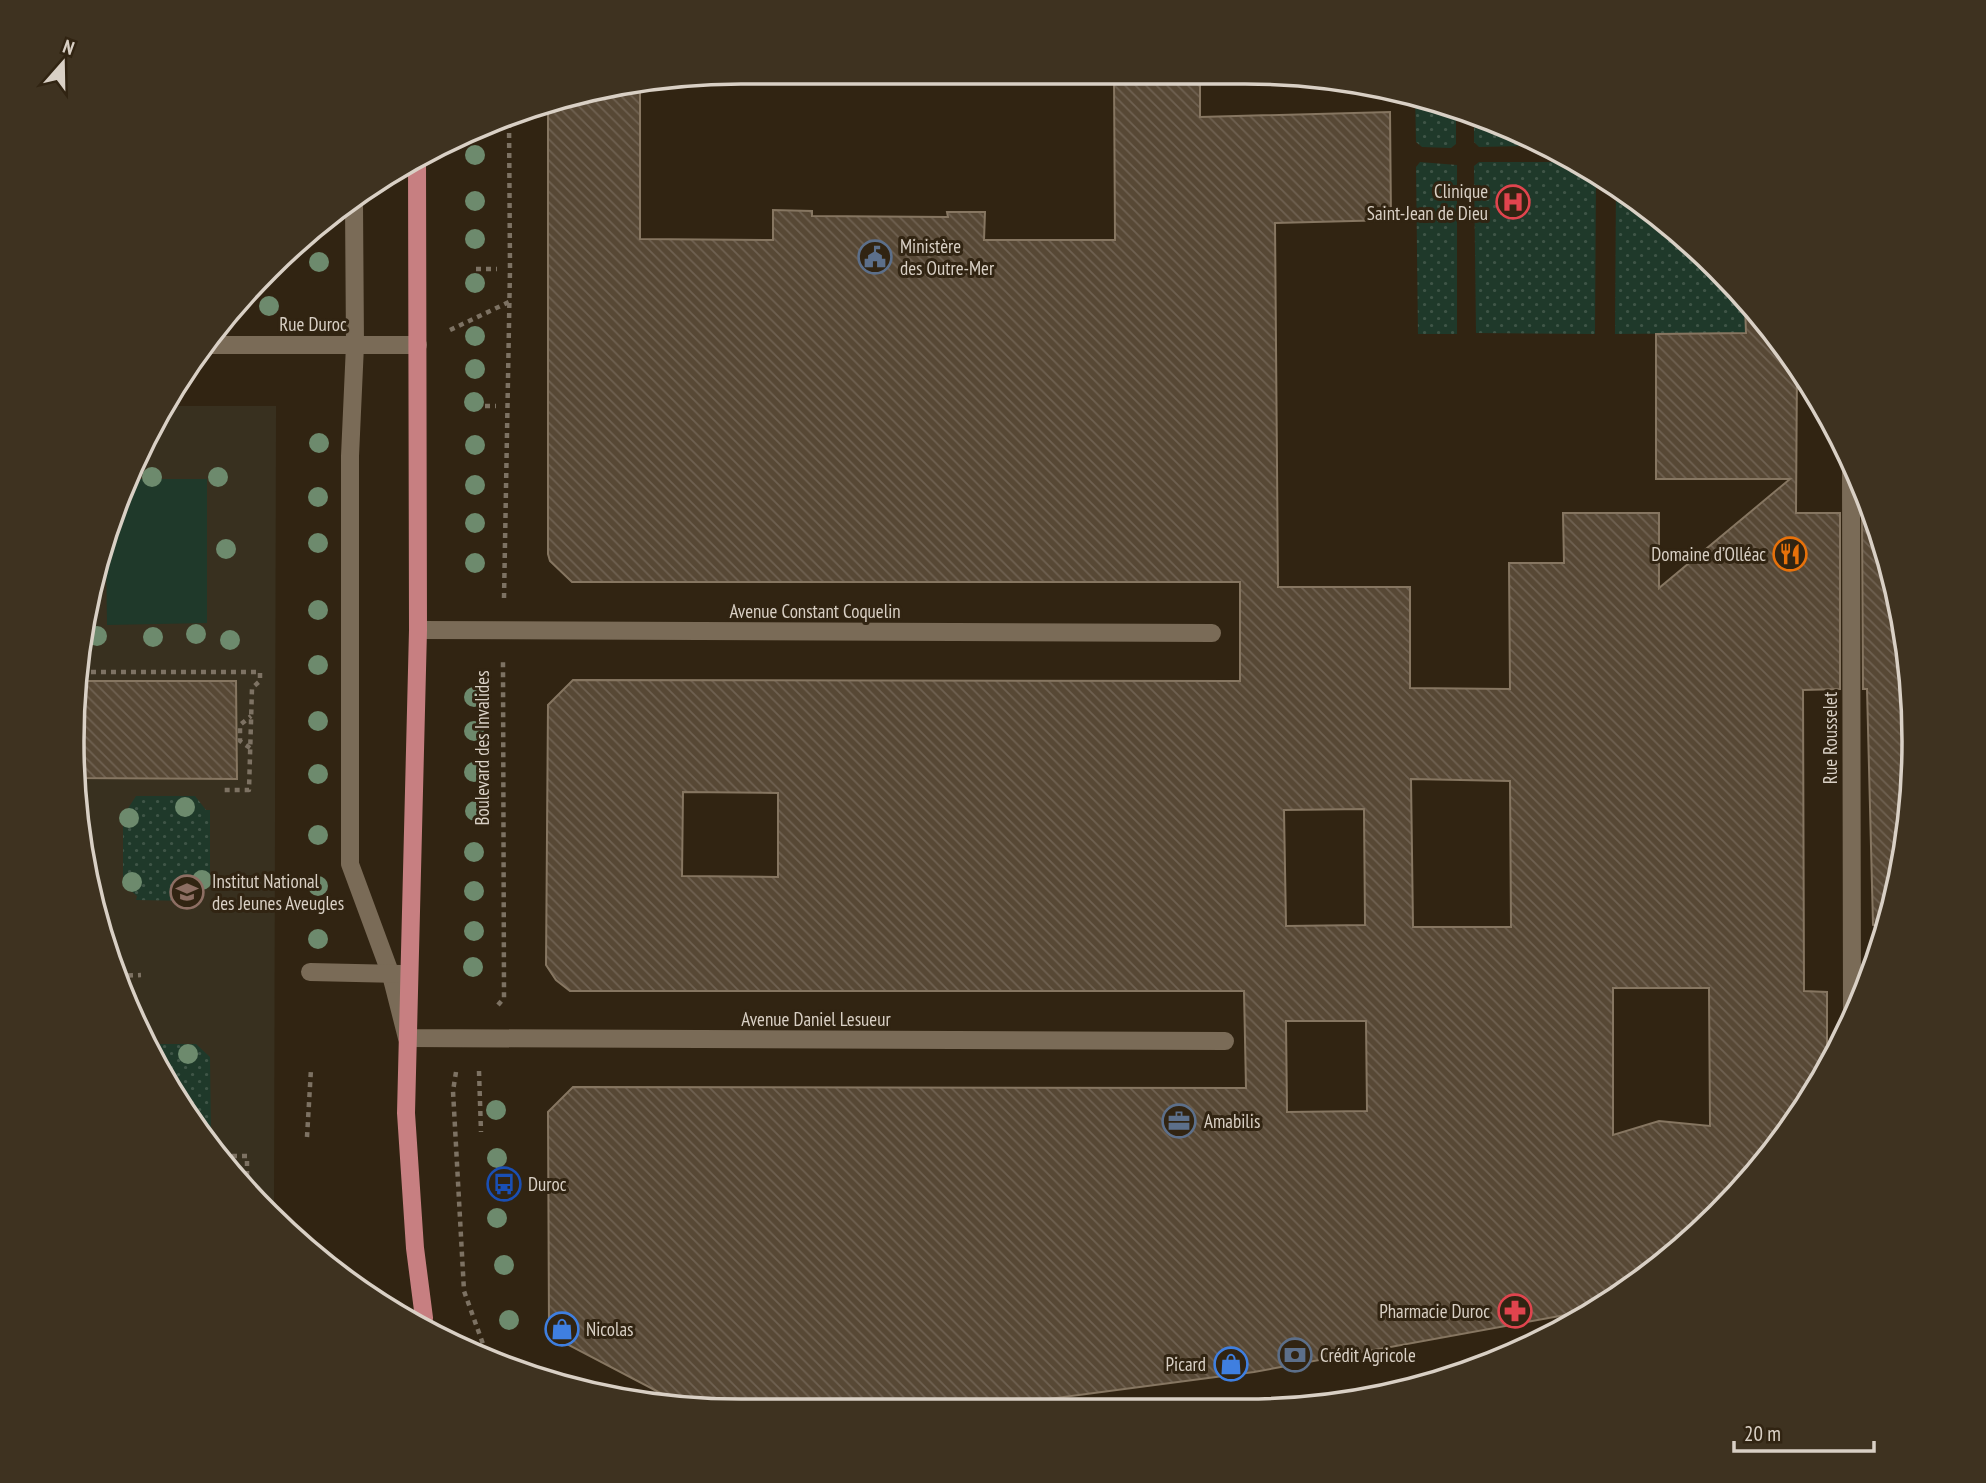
<svg xmlns="http://www.w3.org/2000/svg" width="1986" height="1483" font-family="'PT Sans Narrow',sans-serif">
<defs>
<pattern id="grass-dots" width="8" height="8" patternUnits="userSpaceOnUse" patternTransform="scale(1.75)"><rect width="8" height="8" fill="#1f392a"/><path d="M2 2h.1M6 6h.1" fill="none" stroke="#3f5547" stroke-width="1.8" stroke-linecap="round"/></pattern>
<pattern id="building-back-hatch" width="6" height="6" patternUnits="userSpaceOnUse" patternTransform="scale(1.75)"><rect width="6" height="6" fill="#574835"/><path d="M-1 5l2 2M0 0l6 6M5-1l2 2" fill="none" stroke="#6f6151"/></pattern>
</defs>
<rect width="100%" height="100%" fill="#312412"/>
<path fill="#38301f" d="M167,406H276L274,1218L210,1149L123,997L73,786L85,611L141,445Z"/>
<g fill="url(#grass-dots)">
<path d="M1415,94L1456,112V144L1451,148L1422,147L1416,142Z"/>
<path d="M1474,120L1532,146L1479,147L1474,142Z"/>
<path d="M1420,162L1457,165V334H1418L1416,167Z"/>
<path d="M1479,162H1567L1596,176L1595,334L1476,333L1474,166Z"/>
<path d="M1616,184L1745,305L1746,333L1615,334Z"/>
<path d="M136,796H195L206,810H210V884L206,885L194,901L136,900L137,896L123,884V810H127Z"/>
<path d="M149,1044H196L210,1057L211,1134L203,1137Z"/>
</g>
<path fill="#1f392a" d="M129,479H207V623L107,625L106,548Z"/>
<g fill="url(#building-back-hatch)" stroke="#867661" stroke-width="2" fill-rule="evenodd">
<path d="M1114,73H1200V117L1390,112L1391,220L1275,223L1278,587H1410V688L1510,689L1509,563H1564L1563,513H1659V588L1790,479H1656V334L1746,333L1745,305L1776,334L1797,367L1796,513H1840V689L1803,690L1804,991L1827,992V1070L1748,1183L1652,1273L1587,1311L1254,1372L979,1408H689L561,1341L549,1328L548,1112L573,1087L1246,1088L1244,991H570L556,980L546,965L548,705L573,680L1240,681V582H572L550,561L548,554V103L568,95L640,85V239L773,240V210L812,211V216L948,217L947,212H985L984,240H1115ZM1411,779L1510,781L1511,927H1413ZM683,792L778,793V877L682,876ZM1364,809L1365,925L1286,926L1284,810ZM1613,988H1709L1710,1126L1659,1121L1613,1135ZM1286,1021H1366L1367,1111L1287,1112Z"/>
<path d="M1862,514H1871L1892,569L1913,698L1908,831L1886,927L1873,925L1867,689H1863Z"/>
<path d="M80,681H236L237,779L74,778Z"/>
</g>
<g fill="none" stroke-linecap="round" stroke-linejoin="round">
<g stroke="#7d7263" stroke-width="4.5" stroke-dasharray="5 5" stroke-linecap="butt">
<path d="M476,269H497"/>
<path d="M450,330L509,302"/>
<path d="M475,406H496"/>
<path d="M504,598L510,269L509,119"/>
<path d="M81,672H260V681L252,688L249,790H224"/>
<path d="M250,748L240,741V725L251,716"/>
<path d="M118,976L141,975"/>
<path d="M498,1005L504,998L503,662"/>
<path d="M479,1071L481,1132"/>
<path d="M456,1072L453,1091L464,1291L488,1358"/>
<path d="M307,1137L311,1069"/>
<path d="M222,1156H247V1189"/>
</g>
<g stroke="#7a6b57" stroke-width="18">
<path d="M354,204L355,345L350,456V864L391,975L407,1038L1225,1041"/>
<path d="M208,345H418"/>
<path d="M1851,460L1852,1016"/>
<path d="M418,630L1212,633"/>
<path d="M310,972L401,974"/>
</g>
<path stroke="#c77f81" stroke-width="18" d="M417,157L418,630L406,1113L415,1248L424,1318L422,1329"/>
</g>
<g fill="#6d8a6d">
<circle cx="475" cy="155" r="10"/>
<circle cx="475" cy="201" r="10"/>
<circle cx="475" cy="239" r="10"/>
<circle cx="319" cy="262" r="10"/>
<circle cx="475" cy="283" r="10"/>
<circle cx="269" cy="306" r="10"/>
<circle cx="475" cy="336" r="10"/>
<circle cx="475" cy="369" r="10"/>
<circle cx="474" cy="402" r="10"/>
<circle cx="319" cy="443" r="10"/>
<circle cx="475" cy="445" r="10"/>
<circle cx="152" cy="477" r="10"/>
<circle cx="218" cy="477" r="10"/>
<circle cx="475" cy="485" r="10"/>
<circle cx="318" cy="497" r="10"/>
<circle cx="475" cy="523" r="10"/>
<circle cx="318" cy="543" r="10"/>
<circle cx="226" cy="549" r="10"/>
<circle cx="475" cy="563" r="10"/>
<circle cx="318" cy="610" r="10"/>
<circle cx="196" cy="634" r="10"/>
<circle cx="97" cy="636" r="10"/>
<circle cx="153" cy="637" r="10"/>
<circle cx="230" cy="640" r="10"/>
<circle cx="318" cy="665" r="10"/>
<circle cx="474" cy="697" r="10"/>
<circle cx="318" cy="721" r="10"/>
<circle cx="474" cy="731" r="10"/>
<circle cx="474" cy="772" r="10"/>
<circle cx="318" cy="774" r="10"/>
<circle cx="185" cy="807" r="10"/>
<circle cx="475" cy="811" r="10"/>
<circle cx="129" cy="818" r="10"/>
<circle cx="318" cy="835" r="10"/>
<circle cx="474" cy="852" r="10"/>
<circle cx="202" cy="880" r="10"/>
<circle cx="132" cy="882" r="10"/>
<circle cx="318" cy="886" r="10"/>
<circle cx="474" cy="891" r="10"/>
<circle cx="187" cy="895" r="10"/>
<circle cx="474" cy="931" r="10"/>
<circle cx="318" cy="939" r="10"/>
<circle cx="473" cy="967" r="10"/>
<circle cx="188" cy="1054" r="10"/>
<circle cx="496" cy="1110" r="10"/>
<circle cx="497" cy="1158" r="10"/>
<circle cx="497" cy="1218" r="10"/>
<circle cx="504" cy="1265" r="10"/>
<circle cx="509" cy="1320" r="10"/>
</g>
<defs>
<symbol id="hospital-ring" viewBox="-11 -11 22 22"><circle r="9.5" fill="#312412" stroke="#e0444e" stroke-width="1.5"/><path d="M-5-5h3v3.5h4V-5h3V5h-3V1.5h-4V5h-3Z" fill="#e0444e"/></symbol>
<symbol id="civic-ring" viewBox="-11 -11 22 22"><circle r="9.5" fill="#312412" stroke="#5c6f8a" stroke-width="1.5"/><path d="M-.6-6.5H3V-4.5H.6V-3L4-1V1h2V6H-6V1h2V-1L-.6-3ZM-1.2 2.5V6h2.4V2.5Z" fill="#5c6f8a"/></symbol>
<symbol id="restaurant-ring" viewBox="-11 -11 22 22"><circle r="9.5" fill="#312412" stroke="#e8710a" stroke-width="1.5"/><path d="M-5-6h1v4h1v-4h1v4h1v-4h1v5L-1.5 .5V6h-2V.5L-5-1ZM5-6V6H3V1.5H1.5Q1.5-4 5-6Z" fill="#e8710a"/></symbol>
<symbol id="school-ring" viewBox="-11 -11 22 22"><circle r="9.5" fill="#312412" stroke="#8d6e63" stroke-width="1.5"/><path d="M0-5L7-2L0 1L-7-2ZM-4 1L0 2.5L4 1V4Q0 6-4 4Z" fill="#8d6e63"/></symbol>
<symbol id="office-ring" viewBox="-11 -11 22 22"><circle r="9.5" fill="#312412" stroke="#5c6f8a" stroke-width="1.5"/><path d="M-6-3h4V-5.5h4V-3h4V5H-6ZM-1-4.5V-3h2v-1.5ZM-6 0V1H6V0Z" fill="#5c6f8a"/></symbol>
<symbol id="bus-ring" viewBox="-11 -11 22 22"><circle r="9.5" fill="#312412" stroke="#1a4fb4" stroke-width="1.5"/><path d="M-5-6H5V4H4V6H2V4H-2V6H-4V4H-5ZM-3.5-4V0h7V-4ZM-3.5 1.2v1.5H-2V1.2ZM2 1.2v1.5H3.5V1.2Z" fill="#1a4fb4"/></symbol>
<symbol id="pharmacy-ring" viewBox="-11 -11 22 22"><circle r="9.5" fill="#312412" stroke="#e0444e" stroke-width="1.5"/><path d="M-2-6h4v4h4v4h-4v4h-4v-4h-4v-4h4Z" fill="#e0444e"/></symbol>
<symbol id="shop-ring" viewBox="-11 -11 22 22"><circle r="9.5" fill="#312412" stroke="#3f7fe0" stroke-width="1.5"/><path d="M-5-2.5h2.3a2.7 3.5 0 0 1 5.4 0H5L5.5 6h-11ZM-1.5-2.5h3a1.5 2.3 0 0 0-3 0Z" fill="#3f7fe0"/></symbol>
<symbol id="bank-ring" viewBox="-11 -11 22 22"><circle r="9.5" fill="#312412" stroke="#5c6f8a" stroke-width="1.5"/><path d="M-6-4H6V4H-6ZM0-2.3a2.3 2.3 0 1 0 0 4.6a2.3 2.3 0 1 0 0-4.6Z" fill="#5c6f8a"/></symbol>
</defs>
<g fill-rule="evenodd">
<use href="#hospital-ring" x="1494" y="183" width="38" height="38"/>
<use href="#civic-ring" x="856" y="238" width="38" height="38"/>
<use href="#restaurant-ring" x="1771" y="535" width="38" height="38"/>
<use href="#school-ring" x="168" y="873" width="38" height="38"/>
<use href="#office-ring" x="1160" y="1102" width="38" height="38"/>
<use href="#bus-ring" x="485" y="1165" width="38" height="38"/>
<use href="#pharmacy-ring" x="1496" y="1292" width="38" height="38"/>
<use href="#shop-ring" x="543" y="1310" width="38" height="38"/>
<use href="#bank-ring" x="1276" y="1336" width="38" height="38"/>
<use href="#shop-ring" x="1212" y="1345" width="38" height="38"/>
</g>
<g text-anchor="middle" stroke-width="6" stroke-linejoin="round" paint-order="stroke">
<g font-size="19" fill="#d9d0c5" stroke="#312412" text-anchor="start">
<text x="1488" y="198" text-anchor="end">Clinique<tspan x="1488" dy="22">Saint-Jean de Dieu</tspan></text>
<text x="900" y="253">Ministère<tspan x="900" dy="22">des Outre-Mer</tspan></text>
<text x="1766" y="561" text-anchor="end">Domaine d’Olléac</text>
<text x="212" y="888">Institut National<tspan x="212" dy="22">des Jeunes Aveugles</tspan></text>
<text x="1204" y="1128">Amabilis</text>
<text x="528" y="1191">Duroc</text>
<text x="1490" y="1318" text-anchor="end">Pharmacie Duroc</text>
<text x="586" y="1336">Nicolas</text>
<text x="1320" y="1362">Crédit Agricole</text>
<text x="1206" y="1371" text-anchor="end">Picard</text>
</g>
<g font-size="19" fill="#d9d0c5" stroke="#312412">
<text x="313" y="331">Rue Duroc</text>
<text x="815" y="618">Avenue Constant Coquelin</text>
<text transform="translate(1830 738) rotate(-90)" y="7">Rue Rousselet</text>
<text transform="translate(482 748) rotate(-90)" y="7">Boulevard des Invalides</text>
<text x="816" y="1026">Avenue Daniel Lesueur</text>
</g>
</g>
<path d="M0 0H1986V1483H0ZM741 84H1245A657 657 0 0 1 1902 741V742A657 657 0 0 1 1245 1399H741A657 657 0 0 1 84 742V741A657 657 0 0 1 741 84Z" fill="#3e3220" fill-rule="evenodd"/>
<path fill="none" stroke="#d9d0c5" stroke-width="3.5" d="M741 84H1245A657 657 0 0 1 1902 741V742A657 657 0 0 1 1245 1399H741A657 657 0 0 1 84 742V741A657 657 0 0 1 741 84Z"/>
<g transform="translate(63 63) rotate(20)" stroke="#312412" stroke-width="5" paint-order="stroke">
<path d="M0-5L12 26L0 18L-12 26Z" fill="#d9d0c5"/>
<text y="-10" font-size="19" font-weight="bold" text-anchor="middle" fill="#d9d0c5">N</text>
</g>
<path d="M1734 1441v10h140v-10" fill="none" stroke="#d9d0c5" stroke-width="3.5"/>
<text x="1744" y="1441" font-size="21" fill="#d9d0c5" stroke="#312412" stroke-width="5" paint-order="stroke">20 m</text>
</svg>
